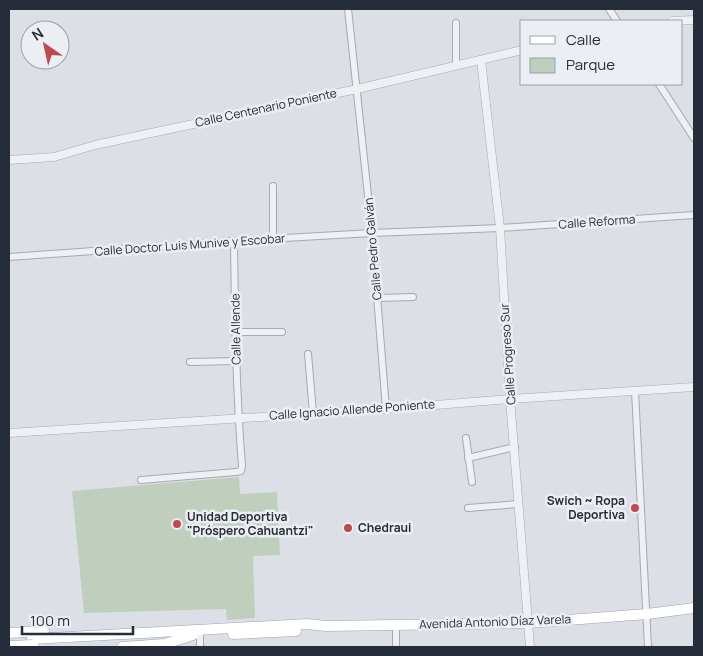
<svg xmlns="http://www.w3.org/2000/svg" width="703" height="656" font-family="Manrope,sans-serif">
<rect width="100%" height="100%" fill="#dcdfe5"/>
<path fill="#c0cebe" d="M239,477L240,494L277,492L280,555L253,556L255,618L227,620L226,609L84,613L72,491Z"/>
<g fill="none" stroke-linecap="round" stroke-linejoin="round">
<defs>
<g id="minor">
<path d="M348,9L372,233L386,409"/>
<path d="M609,9L617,21"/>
<path d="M456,66V23"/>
<path d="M659,84L694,138"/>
<path d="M273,186V239"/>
<path d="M9,257L234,241L372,233L500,228L694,215"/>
<path d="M378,298L413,297"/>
<path d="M235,332H282"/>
<path d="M308,354L313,413"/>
<path d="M190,362L236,361"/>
<path d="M635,391L648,647"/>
<path d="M466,438L472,482"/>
<path d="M468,458L515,447"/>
<path d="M141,480L236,472L241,471L242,466C236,391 235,316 234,241"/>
<path d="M468,508L518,504"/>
<path d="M200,635V647"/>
<path d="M396,647V625"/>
</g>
<g id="tertiary">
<path d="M672,21L694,20"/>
<path d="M481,60L500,228L510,399L530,647"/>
<path d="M9,160L54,157L95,145L357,89L522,50"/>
<path d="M9,433L386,409L510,399L694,387"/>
</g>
<g id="primary">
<path d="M9,633L44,631"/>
<path d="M233,634L296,631"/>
<path d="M32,639L307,624L326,626L528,623L647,614L694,608"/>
<path d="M122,647L165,644L193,635"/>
</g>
</defs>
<use href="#minor" stroke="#a6a9b2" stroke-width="8"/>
<use href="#tertiary" stroke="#a6a9b2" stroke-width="9"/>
<use href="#primary" stroke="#9ca2b0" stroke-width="11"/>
<use href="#minor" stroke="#eef0f4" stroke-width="6"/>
<use href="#tertiary" stroke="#eef0f4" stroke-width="8"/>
<use href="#primary" stroke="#fff" stroke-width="10"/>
<defs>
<path id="primary-bridge" d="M9,646L33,645"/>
</defs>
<use href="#primary-bridge" stroke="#9ca2b0" stroke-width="11" stroke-linecap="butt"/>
<use href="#primary-bridge" stroke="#fff" stroke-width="10"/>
</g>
<g fill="#c3484d" stroke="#ebeef3" stroke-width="2">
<circle cx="635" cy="508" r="5"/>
<circle cx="177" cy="524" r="5"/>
<circle cx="348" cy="528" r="5"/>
</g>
<g text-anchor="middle" stroke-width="5" stroke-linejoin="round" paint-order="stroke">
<g font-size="12" fill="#272c3a" stroke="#ebeef3">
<text transform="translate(266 108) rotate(-12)" y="4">Calle Centenario Poniente</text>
<text transform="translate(597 222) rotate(-4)" y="4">Calle Reforma</text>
<text transform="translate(190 245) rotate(-4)" y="4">Calle Doctor Luis Munive y Escobar</text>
<text transform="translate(373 249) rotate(-95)" y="4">Calle Pedro Galván</text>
<text transform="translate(236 329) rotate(-91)" y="4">Calle Allende</text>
<text transform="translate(508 354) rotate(-94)" y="4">Calle Progreso Sur</text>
<text transform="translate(352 410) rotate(-4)" y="4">Calle Ignacio Allende Poniente</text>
<text transform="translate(495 622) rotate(-2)" y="4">Avenida Antonio Díaz Varela</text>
</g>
<g font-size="12" font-weight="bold" fill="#272c3a" stroke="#ebeef3" text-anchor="start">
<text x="625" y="505" text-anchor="end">Swich ~ Ropa<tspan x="625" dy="14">Deportiva</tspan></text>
<text x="187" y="521">Unidad Deportiva<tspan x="187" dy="14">"Próspero Cahuantzi"</tspan></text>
<text x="358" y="532">Chedraui</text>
</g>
</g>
<rect width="703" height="656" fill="none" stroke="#272c3a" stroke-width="20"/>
<rect x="520" y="20" width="162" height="65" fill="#ebeef3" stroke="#9da0a9"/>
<rect x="530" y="36" width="25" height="8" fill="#ffffff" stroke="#9da0a9"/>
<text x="566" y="45" font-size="15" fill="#272c3a">Calle</text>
<rect x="530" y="58" width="25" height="15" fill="#c0cebe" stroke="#9da0a9"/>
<text x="566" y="70" font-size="15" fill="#272c3a">Parque</text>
<g transform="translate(45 45) rotate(326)"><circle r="24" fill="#ebeef3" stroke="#9da0a9"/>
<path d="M0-4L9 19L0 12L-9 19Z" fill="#c3484d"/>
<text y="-8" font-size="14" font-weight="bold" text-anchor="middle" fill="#272c3a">N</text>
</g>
<path d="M22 626v8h111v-8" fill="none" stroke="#272c3a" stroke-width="2.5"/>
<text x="30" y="626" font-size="15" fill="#272c3a" stroke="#ebeef3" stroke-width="4" paint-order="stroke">100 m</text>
</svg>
